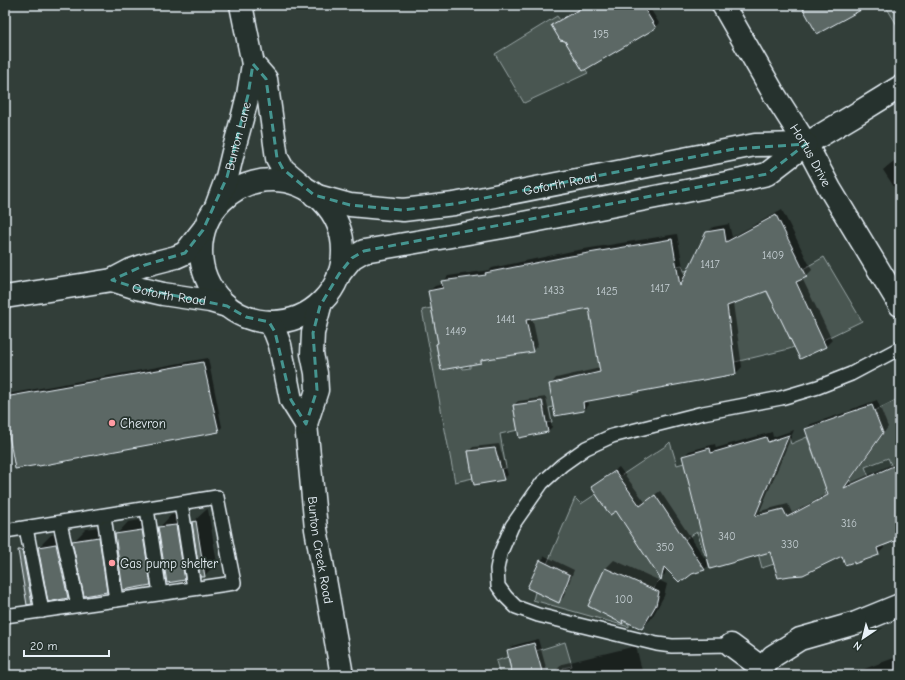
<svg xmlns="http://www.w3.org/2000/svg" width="905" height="680" font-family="'Comic Neue',sans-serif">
<rect width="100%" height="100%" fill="#323e39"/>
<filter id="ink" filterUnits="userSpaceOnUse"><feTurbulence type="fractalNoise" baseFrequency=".025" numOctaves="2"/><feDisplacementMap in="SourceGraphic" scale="8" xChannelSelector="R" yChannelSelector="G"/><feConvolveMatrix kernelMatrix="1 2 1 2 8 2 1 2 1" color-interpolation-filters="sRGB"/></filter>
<g filter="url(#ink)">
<g fill="#495651" stroke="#98a4a4">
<path d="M885,5H900V30Z"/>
<path d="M557,16L560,20L557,22L554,29L560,40L565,41L583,70L585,69L588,73L524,103L495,54Z"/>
<path d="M824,257L862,321L823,340L812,317L786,330L794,347L789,349L735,362L731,340L603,390L578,377L550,384L553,407L549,408L552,422L546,423L543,401L513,405L518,430L500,434L506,468L501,469L495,448L468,451L473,478L455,482L422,310L431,308L438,343L436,344L441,370L461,366L463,369L470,368V364L481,363V360L483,359L532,349L521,297L542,317L576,310L587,296L591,314L590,315L592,327L686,315L676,266L682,265L684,271L689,270L758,275L772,302L793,284L807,276L803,269Z"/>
<path d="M900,398V463L892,467L888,458L865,467L892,534L887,537L890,543L876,548L850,479L824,489L826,495L825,497L801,511L786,517L782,509L764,514L761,518L774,564L762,568L756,546L712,552L705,555L697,532L685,539L655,495L629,515L628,524L627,527L661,579L656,584L653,591L605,568L588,606L612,618V617L629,624V627L533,600L535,592L559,603L570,575L547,564L575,498L581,504L596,494L610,515L634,497L619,477L667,445L670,442L677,465L684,463L748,478L775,469L776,467L768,444L789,438L791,444L807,437L816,461L883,433L874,411Z"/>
<path d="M565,642L572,666L563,668L565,675H543L536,651Z"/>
<path d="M508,657L512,675H500L496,661Z"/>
</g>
<g fill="#0007" fill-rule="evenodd">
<path d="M585,5H648L659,23L655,27L566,40L553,25L557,21Z"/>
<path d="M900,157V196L883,170L890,164Z"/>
<path d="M782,210L812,270L806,276L802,278L832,340L826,346L800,358L767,290L733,303L742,367L736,373L588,400L589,405L584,410L551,384L556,378L600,368L590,307L532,317L538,345L532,351L484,359L481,362L437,344L439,342L429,291L435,286L443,284V282L448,276L490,270L492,268L572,251L677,234L685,278L707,233L713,227L729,224L732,237Z"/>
<path d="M208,358L222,427L218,431L5,408V396L7,394Z"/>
<path d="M546,397L552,427L548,431L520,437L514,405L518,401Z"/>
<path d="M877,400L888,427L848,484L900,461V538L883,545L884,548L878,554H842L771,551L684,456L689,451L715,444L716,448L772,432L773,437L794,430L760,511L788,504L792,513L829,493L806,429L811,424L850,411L852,409Z"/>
<path d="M499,444L508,475L503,479L469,451L473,447Z"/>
<path d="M619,467L645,502L660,491L709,565L705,569L691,573L666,568L665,574L661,578L616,509L593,487L597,483Z"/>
<path d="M208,509L217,563L204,576L193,522L206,510Z"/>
<path d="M188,513L197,567L184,579L159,528L171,515Z"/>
<path d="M154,518L163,572L150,584L116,535L128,522Z"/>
<path d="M111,525L119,579L106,591L73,542L86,529Z"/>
<path d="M69,532L80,585L68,597L39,547L51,535ZM61,542V544L52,546V544Z"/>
<path d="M32,538L44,591L32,603L28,604L19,550Z"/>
<path d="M545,556L574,570L563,598L558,602L541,561Z"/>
<path d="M614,560L667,584L664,596L651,619L642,628L625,620L623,623L589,605L606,568Z"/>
<path d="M538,639L547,671L543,675H513L508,650L512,646Z"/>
<path d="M636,646L643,675H557L556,671L562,664Z"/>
<path d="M894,658L895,661L900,658V675H839L864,669Z"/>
</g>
<g fill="#5c6865" stroke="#e8f1f8">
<path d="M587,5H642L656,28L583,71L565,41L560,40L551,25Z"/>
<path d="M801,5H870L817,34Z"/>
<path d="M776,215L807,277L796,282L826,347L800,359L767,291L727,306L736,374L583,402L584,411L555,416L549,384L600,372L589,308L526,320L533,352L481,360V363L441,370L436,344L438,343L428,291L443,288L441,281L486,275L485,273L565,257L672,239L680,286L706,232L724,229L726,242Z"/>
<path d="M203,362L219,432L83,457L82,458L39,466L38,465L15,469L5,413V397Z"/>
<path d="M542,401L548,432L519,438L513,405Z"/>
<path d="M872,405L883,433L844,488L900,463V539L877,548L879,555L854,564V562L845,565L842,556L803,575L790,576L778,578L770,552L710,569L682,456L710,448L711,453L766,437L768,442L789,435L755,516L783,509L787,517L828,495L805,429L845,415V414Z"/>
<path d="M495,448L504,480L474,485L468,451Z"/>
<path d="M615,471L640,506L655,495L705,570L692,574L683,581L681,580L679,582L664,567L661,580L616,511L610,515L591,487Z"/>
<path d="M196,521L205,577H200L192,522Z"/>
<path d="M176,525L185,580L167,583L158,527Z"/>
<path d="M142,530L151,585L123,590L115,534Z"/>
<path d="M99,537L107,592L84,596L72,541Z"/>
<path d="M56,544L68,598L48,602L38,547Z"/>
<path d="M18,550H22L32,604L27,605Z"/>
<path d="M540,560L570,575L559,603L527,588Z"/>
<path d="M605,568L659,592L656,605L642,629L622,620L623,624L588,606Z"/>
<path d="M534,643L543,675H512L507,650Z"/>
</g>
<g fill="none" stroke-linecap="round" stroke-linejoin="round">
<defs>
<g id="lane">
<path d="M181,503L194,588"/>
<path d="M147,509L160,593"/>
<path d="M104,516L116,600"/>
<path d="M60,523L78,605"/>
<path d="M26,528L42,611"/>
<path d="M5,531L217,497L234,583L5,616"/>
<path d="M731,645L672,646L657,644L538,615L516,607L506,597L498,586L497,569L500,554L512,526L542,483L562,465L586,448L612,436L703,413L781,398L818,387L851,374L900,348"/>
</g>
<g id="street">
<path id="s1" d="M723,5L774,94L806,144L830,189L900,305"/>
<path d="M806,144L853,116L900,87"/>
<path id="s2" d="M314,195L350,205L403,210L454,204L755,145L806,144L767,174L742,180L503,227L364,251L352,258L339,274"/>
<path d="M731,645L762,668"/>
<path d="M758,675L762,668L773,656L800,639L856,623L900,605"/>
</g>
<g id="secondary">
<path d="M253,64L266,79L277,158L283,169L302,185"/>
<circle cx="272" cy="251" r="71"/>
<path id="s3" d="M217,204L227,177L233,152L243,115L248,95L253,64L241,5"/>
<path id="s4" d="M112,280L137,288L163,294L210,301L227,306"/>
<path d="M5,297L112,280L131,270L145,265L176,257L185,253L203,230"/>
<path id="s5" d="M320,306L313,333L312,354L316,373L317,390L306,424L316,529L342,675"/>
<path d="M269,322L275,332L280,345L291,400L306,424"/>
</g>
</defs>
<use href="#lane" stroke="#e8f1f8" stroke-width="16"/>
<use href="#street" stroke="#e8f1f8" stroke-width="25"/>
<use href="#secondary" stroke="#e8f1f8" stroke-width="25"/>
<use href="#lane" stroke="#26332d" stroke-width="13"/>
<use href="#street" stroke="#26332d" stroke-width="22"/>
<use href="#secondary" stroke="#26332d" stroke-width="22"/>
</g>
</g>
<path fill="none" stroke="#459590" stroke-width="3" stroke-dasharray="8 5" stroke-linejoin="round" d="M253,64L266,79L277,158L283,169L314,195L350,205L403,210L454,204L734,149L806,144L767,174L364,251L352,258L339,274L320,306L313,333L317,390L306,424L291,400L275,332L269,322L246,317L227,306L137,288L112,280L145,265L185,253L203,230L227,177L248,95Z"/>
<g fill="#ff9aa2" stroke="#26332d" stroke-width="1.5">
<circle cx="112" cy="423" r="4"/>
<circle cx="112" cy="563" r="4"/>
</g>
<g text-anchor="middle" stroke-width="3.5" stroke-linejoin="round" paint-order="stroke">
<g font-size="11" fill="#c5cfd3">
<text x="601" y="38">195</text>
<text x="773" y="259">1409</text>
<text x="710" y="268">1417</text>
<text x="660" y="292">1417</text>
<text x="554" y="294">1433</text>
<text x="607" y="295">1425</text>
<text x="506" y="323">1441</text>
<text x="456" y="335">1449</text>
<text x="849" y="527">316</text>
<text x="727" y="540">340</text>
<text x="790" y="548">330</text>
<text x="665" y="551">350</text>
<text x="624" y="603">100</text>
</g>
<g font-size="13" fill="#e8f1f8" stroke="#26332d">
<text dy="5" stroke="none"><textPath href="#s3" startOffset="71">Bunton Lane</textPath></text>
<text dy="5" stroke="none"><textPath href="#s1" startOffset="174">Hortus Drive</textPath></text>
<text dy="5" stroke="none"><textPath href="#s2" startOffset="250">Goforth Road</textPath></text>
<text dy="5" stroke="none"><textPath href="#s4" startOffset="59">Goforth Road</textPath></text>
<text dy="5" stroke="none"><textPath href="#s5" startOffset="248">Bunton Creek Road</textPath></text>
</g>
<g font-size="13" fill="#e8f1f8" stroke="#26332d" text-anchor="start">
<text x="120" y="428">Chevron</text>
<text x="120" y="568">Gas pump shelter</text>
</g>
</g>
<rect width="905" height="680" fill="none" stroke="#26332d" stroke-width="20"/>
<rect x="10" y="10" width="885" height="660" fill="none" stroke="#e8f1f8" stroke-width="1.5" filter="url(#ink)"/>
<g transform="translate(863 638) rotate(215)" stroke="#26332d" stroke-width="3" paint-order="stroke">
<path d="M0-3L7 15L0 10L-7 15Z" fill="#e8f1f8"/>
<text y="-6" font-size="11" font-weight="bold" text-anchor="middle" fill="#e8f1f8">N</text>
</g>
<path d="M24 650v6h85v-6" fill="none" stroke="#e8f1f8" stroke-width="2"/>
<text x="30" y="650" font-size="12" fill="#e8f1f8" stroke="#26332d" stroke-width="3" paint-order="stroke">20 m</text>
</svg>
